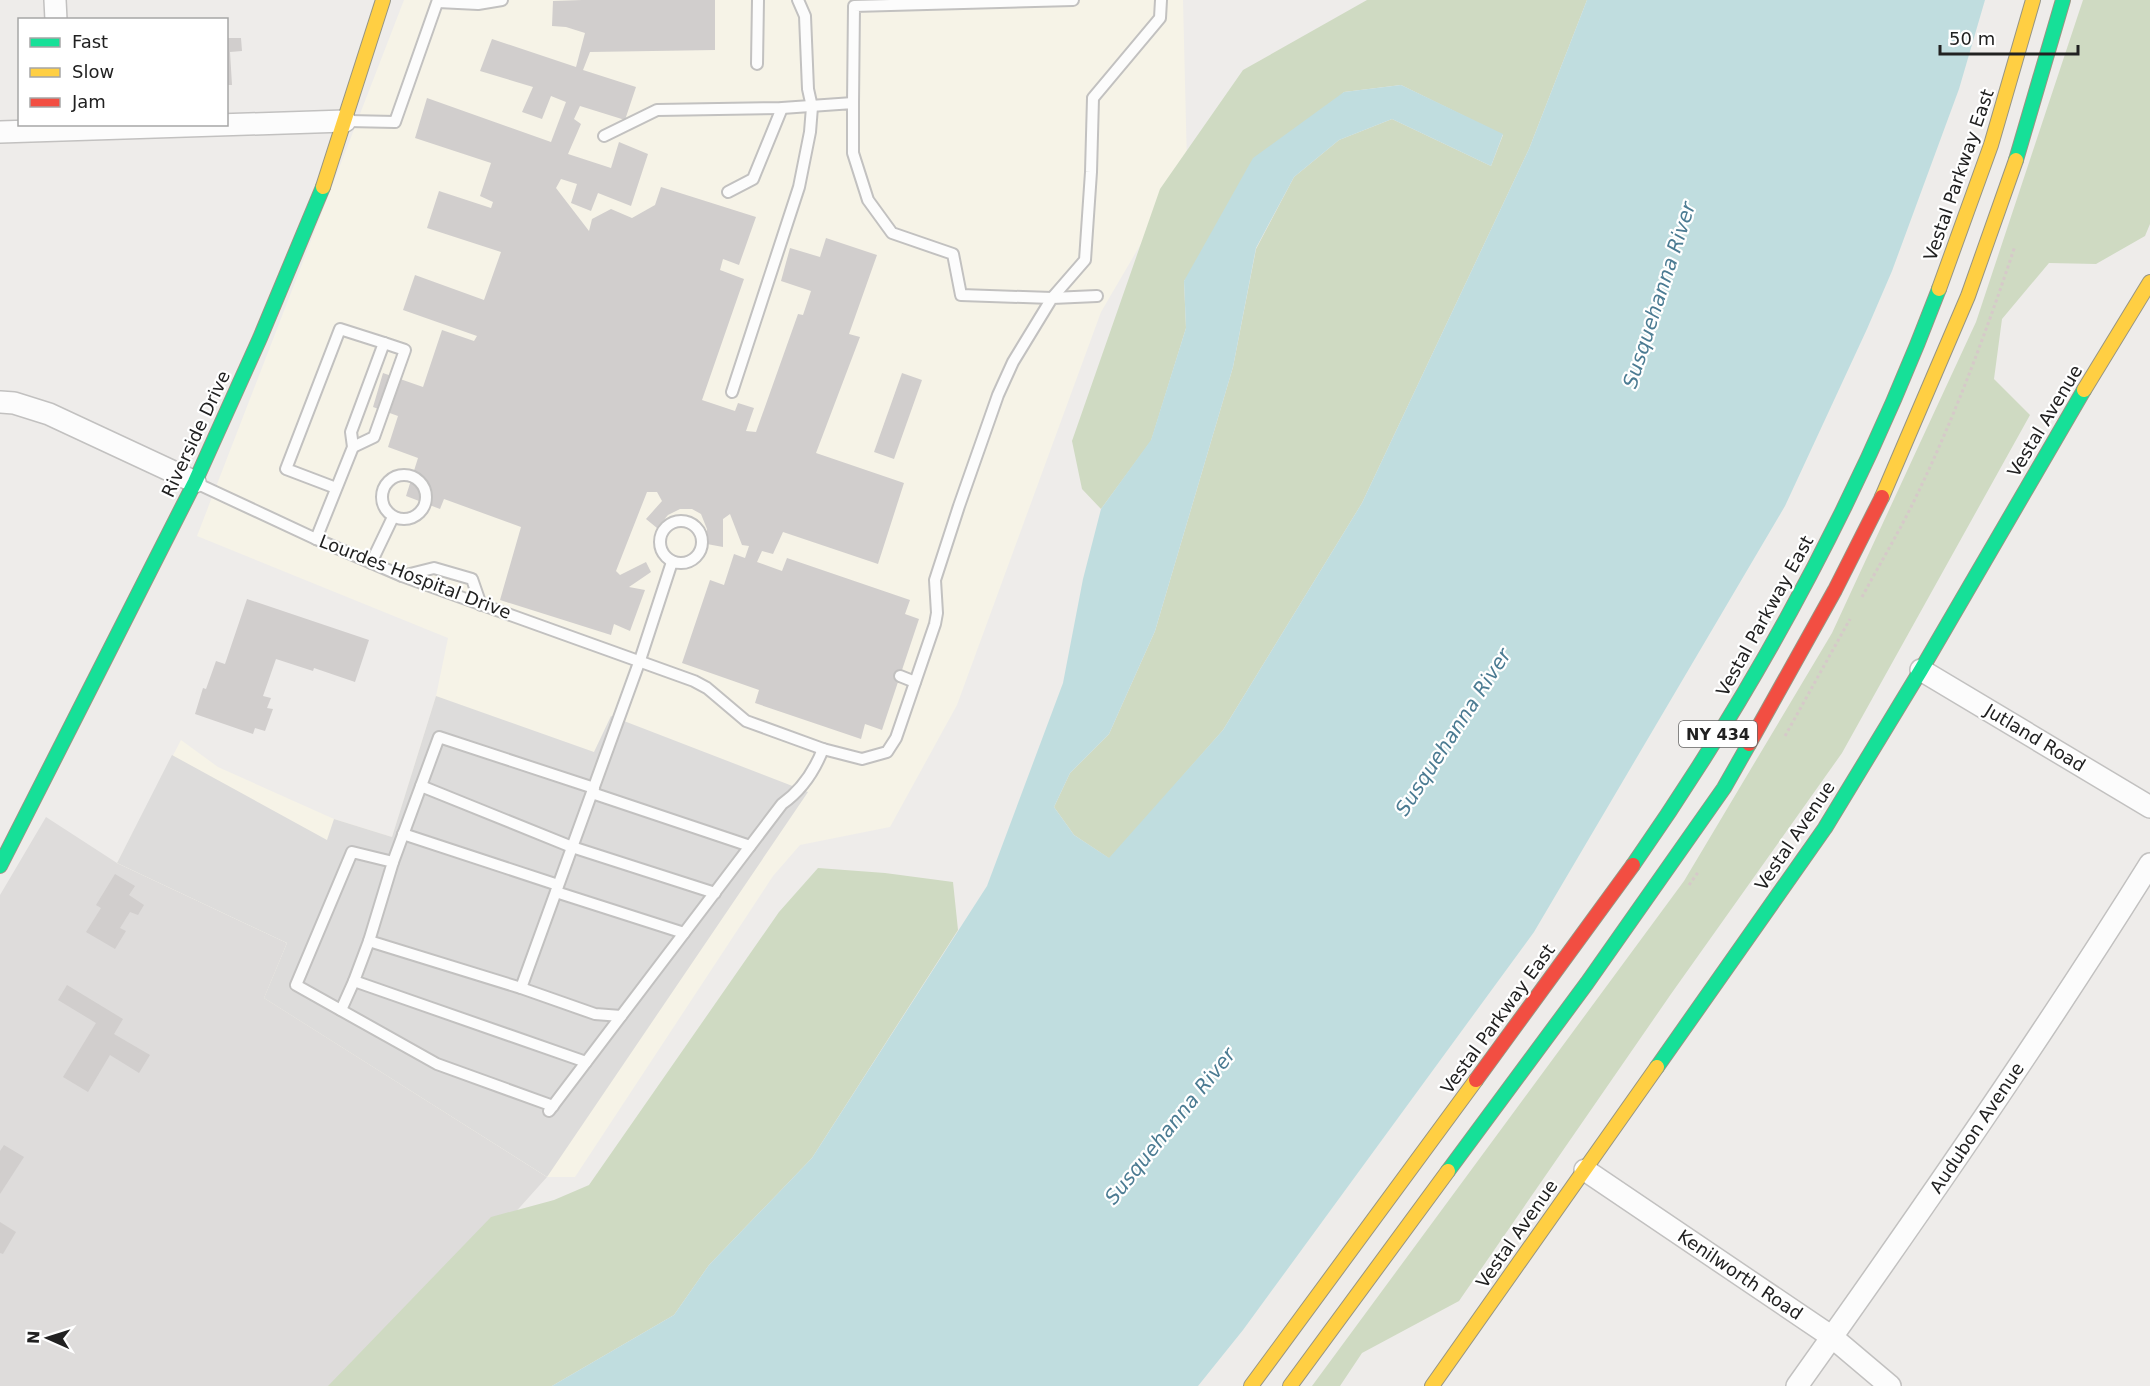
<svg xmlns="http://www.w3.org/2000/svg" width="2150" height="1386" font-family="'DejaVu Sans',sans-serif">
<rect width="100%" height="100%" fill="#eeecea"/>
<path fill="#dedcdb" d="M46,817L117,863L287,943L265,998L547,1177L360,1386H0V895Z"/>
<path fill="#f6f3e7" d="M404,0H1183L1187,165L1101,312L957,705L890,827L800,845L773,876L575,1177H547L264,998L287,943L117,863L181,740L218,767L334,819L392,837L436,696L448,638L197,536Z"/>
<path fill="#dddcdb" d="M436,696L594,752L611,716L808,792L547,1177L264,998L287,943L117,863L172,755L327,840L334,819L392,837Z"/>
<g fill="#cfdac2">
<path d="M1367,0H1587L1529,149L1362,503L1223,730L1110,859L1074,835L1054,807L1070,773L1109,734L1155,631L1233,367L1256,249L1294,177L1339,140L1392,119L1491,166L1503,135L1401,85L1344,92L1184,281L1186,328L1151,441L1101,509L1082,489L1072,441L1160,189L1243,70Z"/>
<path d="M2083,0H2150V224L2145,236L2096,264L2049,263L2002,319L1994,379L2030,415L1842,753L1671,994L1459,1301L1362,1353L1340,1386H1312L1684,881L1832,633L1976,322Z"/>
<path d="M818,868L885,873L953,882L958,930L812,1158L709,1265L674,1315L552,1386H328L491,1217L554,1200L589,1185L779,912Z"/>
</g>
<path fill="#c0dddf" d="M1587,0H1985L1959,89L1892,271L1867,329L1785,506L1534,932L1243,1330L1198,1386H552L674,1315L709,1265L812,1158L987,886L1063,683L1083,579L1101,509L1151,440L1186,328L1184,281L1253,158L1344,92L1401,85L1503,134L1491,166L1392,119L1339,140L1294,177L1256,248L1233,367L1155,631L1109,734L1070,773L1054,807L1074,835L1109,858L1223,730L1362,503L1529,149Z"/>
<g fill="#d1cecd">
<path d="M582,0H715V50L590,52L583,70L636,87L625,120L580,106L574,119L581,124L568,154L611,168L619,142L648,154L631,206L598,193L591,211L571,203L577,184L561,179L556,188L589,231L592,219L611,209L632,218L655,205L661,187L756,217L739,265L723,259L720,270L744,279L702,400L735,411L738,403L754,408L746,431L756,432L798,314L803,315L811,291L781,281L790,248L820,257L826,238L877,255L849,334L860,337L816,453L904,483L878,564L783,532L773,554L762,551L757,562L782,571L787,558L910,600L905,614L919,619L882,730L865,724L861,739L755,703L759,690L682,663L710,580L724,585L734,554L745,558L749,546L742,545L730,514L723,519V547L707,544V529L701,514L692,509H680L668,515L657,528L646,519L662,501L657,492H647L616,571L620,575L646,562L651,572L629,587L645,590L630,631L614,624L611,635L500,600L521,527L444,499L440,509L406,496L418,458L388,447L398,416L373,407L383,373L423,387L442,330L474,341L477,336L403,310L415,275L484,300L501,252L427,228L439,191L491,208L493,202L480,196L491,163L415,138L427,98L551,142L566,102L551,96L542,119L522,112L533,87L480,71L492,39L576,67L585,33L566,27L552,26L553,1Z"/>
<path d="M226,38H241L242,51L230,52L232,85H226Z"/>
<path d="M902,373L922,380L894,459L874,452Z"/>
<path d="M247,599L369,640L355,682L314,668L313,671L276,659L263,696L271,698L267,708L273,709L265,731L255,728L253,734L195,714L203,688L206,689L216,661L225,664Z"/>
<path d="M115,874L135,886L129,895L144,905L138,915L130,912L120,928L126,931L115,949L86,932L101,908L96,905Z"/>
<path d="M67,985L123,1019L114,1034L150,1055L139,1073L110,1055L88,1092L63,1077L96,1023L58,1000Z"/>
<path d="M4,1145L24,1157L0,1194V1151Z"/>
<path d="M0,1222L16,1232L3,1254L0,1253Z"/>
</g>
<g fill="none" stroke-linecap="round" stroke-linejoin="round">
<defs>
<g id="lane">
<path d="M438,2L478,4L502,0"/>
<path d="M757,64L758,0"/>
<path d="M853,103L854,6L1073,0"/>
<path d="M348,121L395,122L438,0"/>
<path d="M604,136L657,110L782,108L853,103V153L868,200L892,233L953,254L961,295L1052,298L1085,260L1091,172L1093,98L1160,18L1161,0"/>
<path d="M728,192L753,179L782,108"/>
<path d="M732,392L799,187L810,132L812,107L808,89L805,16L798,0"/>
<path d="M353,447L374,437L405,350L384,343"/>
<circle cx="404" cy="497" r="22"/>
<path d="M198,484L316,539L402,576L694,681L707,688L746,721L823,749L862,759L887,752L896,738L935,624L937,613L935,580L959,506L998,395L1013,362L1052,298L1097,296"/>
<circle cx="681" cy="542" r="21"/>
<path d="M316,539L353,447L351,432L384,343L340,329L286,469L336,488"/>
<path d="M371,563L393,517"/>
<path d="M402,576L434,568L472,579L481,605"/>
<path d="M900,676L915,682"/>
<path d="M421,786L572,847L715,893"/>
<path d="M592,793L750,846"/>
<path d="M403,834L558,885"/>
<path d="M393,862L439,737L594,788"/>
<path d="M556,892L684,933"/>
<path d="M369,941L521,988L595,1014L621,1016"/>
<path d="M521,988L640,660L672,562"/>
<path d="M341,1010L354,981"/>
<path d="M553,1106L437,1064L296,985L352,852L393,862L369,941L354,981L586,1062"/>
<path d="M549,1111L782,804C802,790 814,772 823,749"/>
</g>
<g id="street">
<path d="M55,0L56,20"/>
<path d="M0,132L345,121"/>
<path d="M0,402L14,403L49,414L195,482"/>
<path d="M1921,670L2150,807"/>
<path d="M1585,1170L1832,1337L1890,1386"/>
<path d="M1797,1386C1919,1215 2039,1042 2150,864"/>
</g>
<g id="fast">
<path d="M2016,160L2063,0"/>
<path d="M1633,865C1758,686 1862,492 1939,289"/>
<path d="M0,866L195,482L260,338L323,187"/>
<path d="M1657,1067L1825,828L1921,670L2084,390"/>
<path d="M1448,1171L1587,983L1724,788L1749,744"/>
</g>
<g id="slow">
<path d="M323,187L383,0"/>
<path d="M1939,289L1991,145L2033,0"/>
<path d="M2084,390L2150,282"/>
<path d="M1882,497L1968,296L2016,160"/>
<path d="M1251,1386L1476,1080"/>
<path d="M1290,1386L1448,1171"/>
<path d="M1432,1386L1657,1067"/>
</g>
<g id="jam">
<path d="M1749,744L1835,590L1882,497"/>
<path d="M1476,1080L1633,865"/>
</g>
</defs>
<use href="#lane" stroke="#c2c1c0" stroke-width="14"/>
<use href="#street" stroke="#c2c1c0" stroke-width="24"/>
<use href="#fast" stroke="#979583" stroke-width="16"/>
<use href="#slow" stroke="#979583" stroke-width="16"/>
<use href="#jam" stroke="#979583" stroke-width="16"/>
<g stroke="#d6c9c9" stroke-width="3" stroke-dasharray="3 3" stroke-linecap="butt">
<path d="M1862,597C1879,565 1898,534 1914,501C1954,419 1986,333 2015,246"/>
<path d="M1785,736L1850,619"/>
<path d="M1689,885L1699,871"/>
</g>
<use href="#lane" stroke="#fcfcfc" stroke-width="10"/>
<use href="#street" stroke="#fcfcfc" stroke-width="21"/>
<use href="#fast" stroke="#16e098" stroke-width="14"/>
<use href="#slow" stroke="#ffcf43" stroke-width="14"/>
<use href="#jam" stroke="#f24e42" stroke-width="14"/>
</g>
<g text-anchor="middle" stroke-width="4.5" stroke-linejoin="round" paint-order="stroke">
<rect fill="#fff" stroke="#646464" stroke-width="1.5" x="1679" y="721" width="78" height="26" rx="4.5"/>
<g font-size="16" font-weight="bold" fill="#212121">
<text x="1718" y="740">NY 434</text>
</g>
<g font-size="18" fill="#212121" stroke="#fff">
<text transform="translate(1959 175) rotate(-71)" y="6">Vestal Parkway East</text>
<text transform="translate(2045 421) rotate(-59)" y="6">Vestal Avenue</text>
<text transform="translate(196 434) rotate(-65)" y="6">Riverside Drive</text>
<text transform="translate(415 577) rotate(21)" y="6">Lourdes Hospital Drive</text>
<text transform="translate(1765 616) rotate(-61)" y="6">Vestal Parkway East</text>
<text transform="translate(2035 738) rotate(31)" y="6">Jutland Road</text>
<text transform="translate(1795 836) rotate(-56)" y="6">Vestal Avenue</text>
<text transform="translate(1498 1019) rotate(-54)" y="6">Vestal Parkway East</text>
<text transform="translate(1977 1128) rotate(-56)" y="6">Audubon Avenue</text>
<text transform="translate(1517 1234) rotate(-55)" y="6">Vestal Avenue</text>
<text transform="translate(1740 1275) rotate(34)" y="6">Kenilworth Road</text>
</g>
<g font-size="20" font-style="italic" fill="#4b7b92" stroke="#fff">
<text transform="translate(1659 295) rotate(-72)" y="7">Susquehanna River</text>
<text transform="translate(1453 732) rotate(-57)" y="7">Susquehanna River</text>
<text transform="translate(1170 1126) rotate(-51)" y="7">Susquehanna River</text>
</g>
</g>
<rect x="18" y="18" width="210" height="108" fill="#ffffff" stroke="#a6a6a6" stroke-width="1.5"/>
<rect x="30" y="38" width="30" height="9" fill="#16e098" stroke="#a6a6a6" stroke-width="1.5"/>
<text x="72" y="48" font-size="18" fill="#212121">Fast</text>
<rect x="30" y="68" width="30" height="9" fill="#ffcf43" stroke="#a6a6a6" stroke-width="1.5"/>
<text x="72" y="78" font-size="18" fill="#212121">Slow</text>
<rect x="30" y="98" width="30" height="9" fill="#f24e42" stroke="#a6a6a6" stroke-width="1.5"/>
<text x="72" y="108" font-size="18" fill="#212121">Jam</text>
<g transform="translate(48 1338) rotate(273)" stroke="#ffffff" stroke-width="4.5" paint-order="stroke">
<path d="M0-4.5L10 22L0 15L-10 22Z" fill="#212121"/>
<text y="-9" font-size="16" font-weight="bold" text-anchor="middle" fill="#212121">N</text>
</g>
<path d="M1940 45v9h138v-9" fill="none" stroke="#212121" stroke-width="3"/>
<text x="1949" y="45" font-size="18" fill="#212121" stroke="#ffffff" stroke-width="4.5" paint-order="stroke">50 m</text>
</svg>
